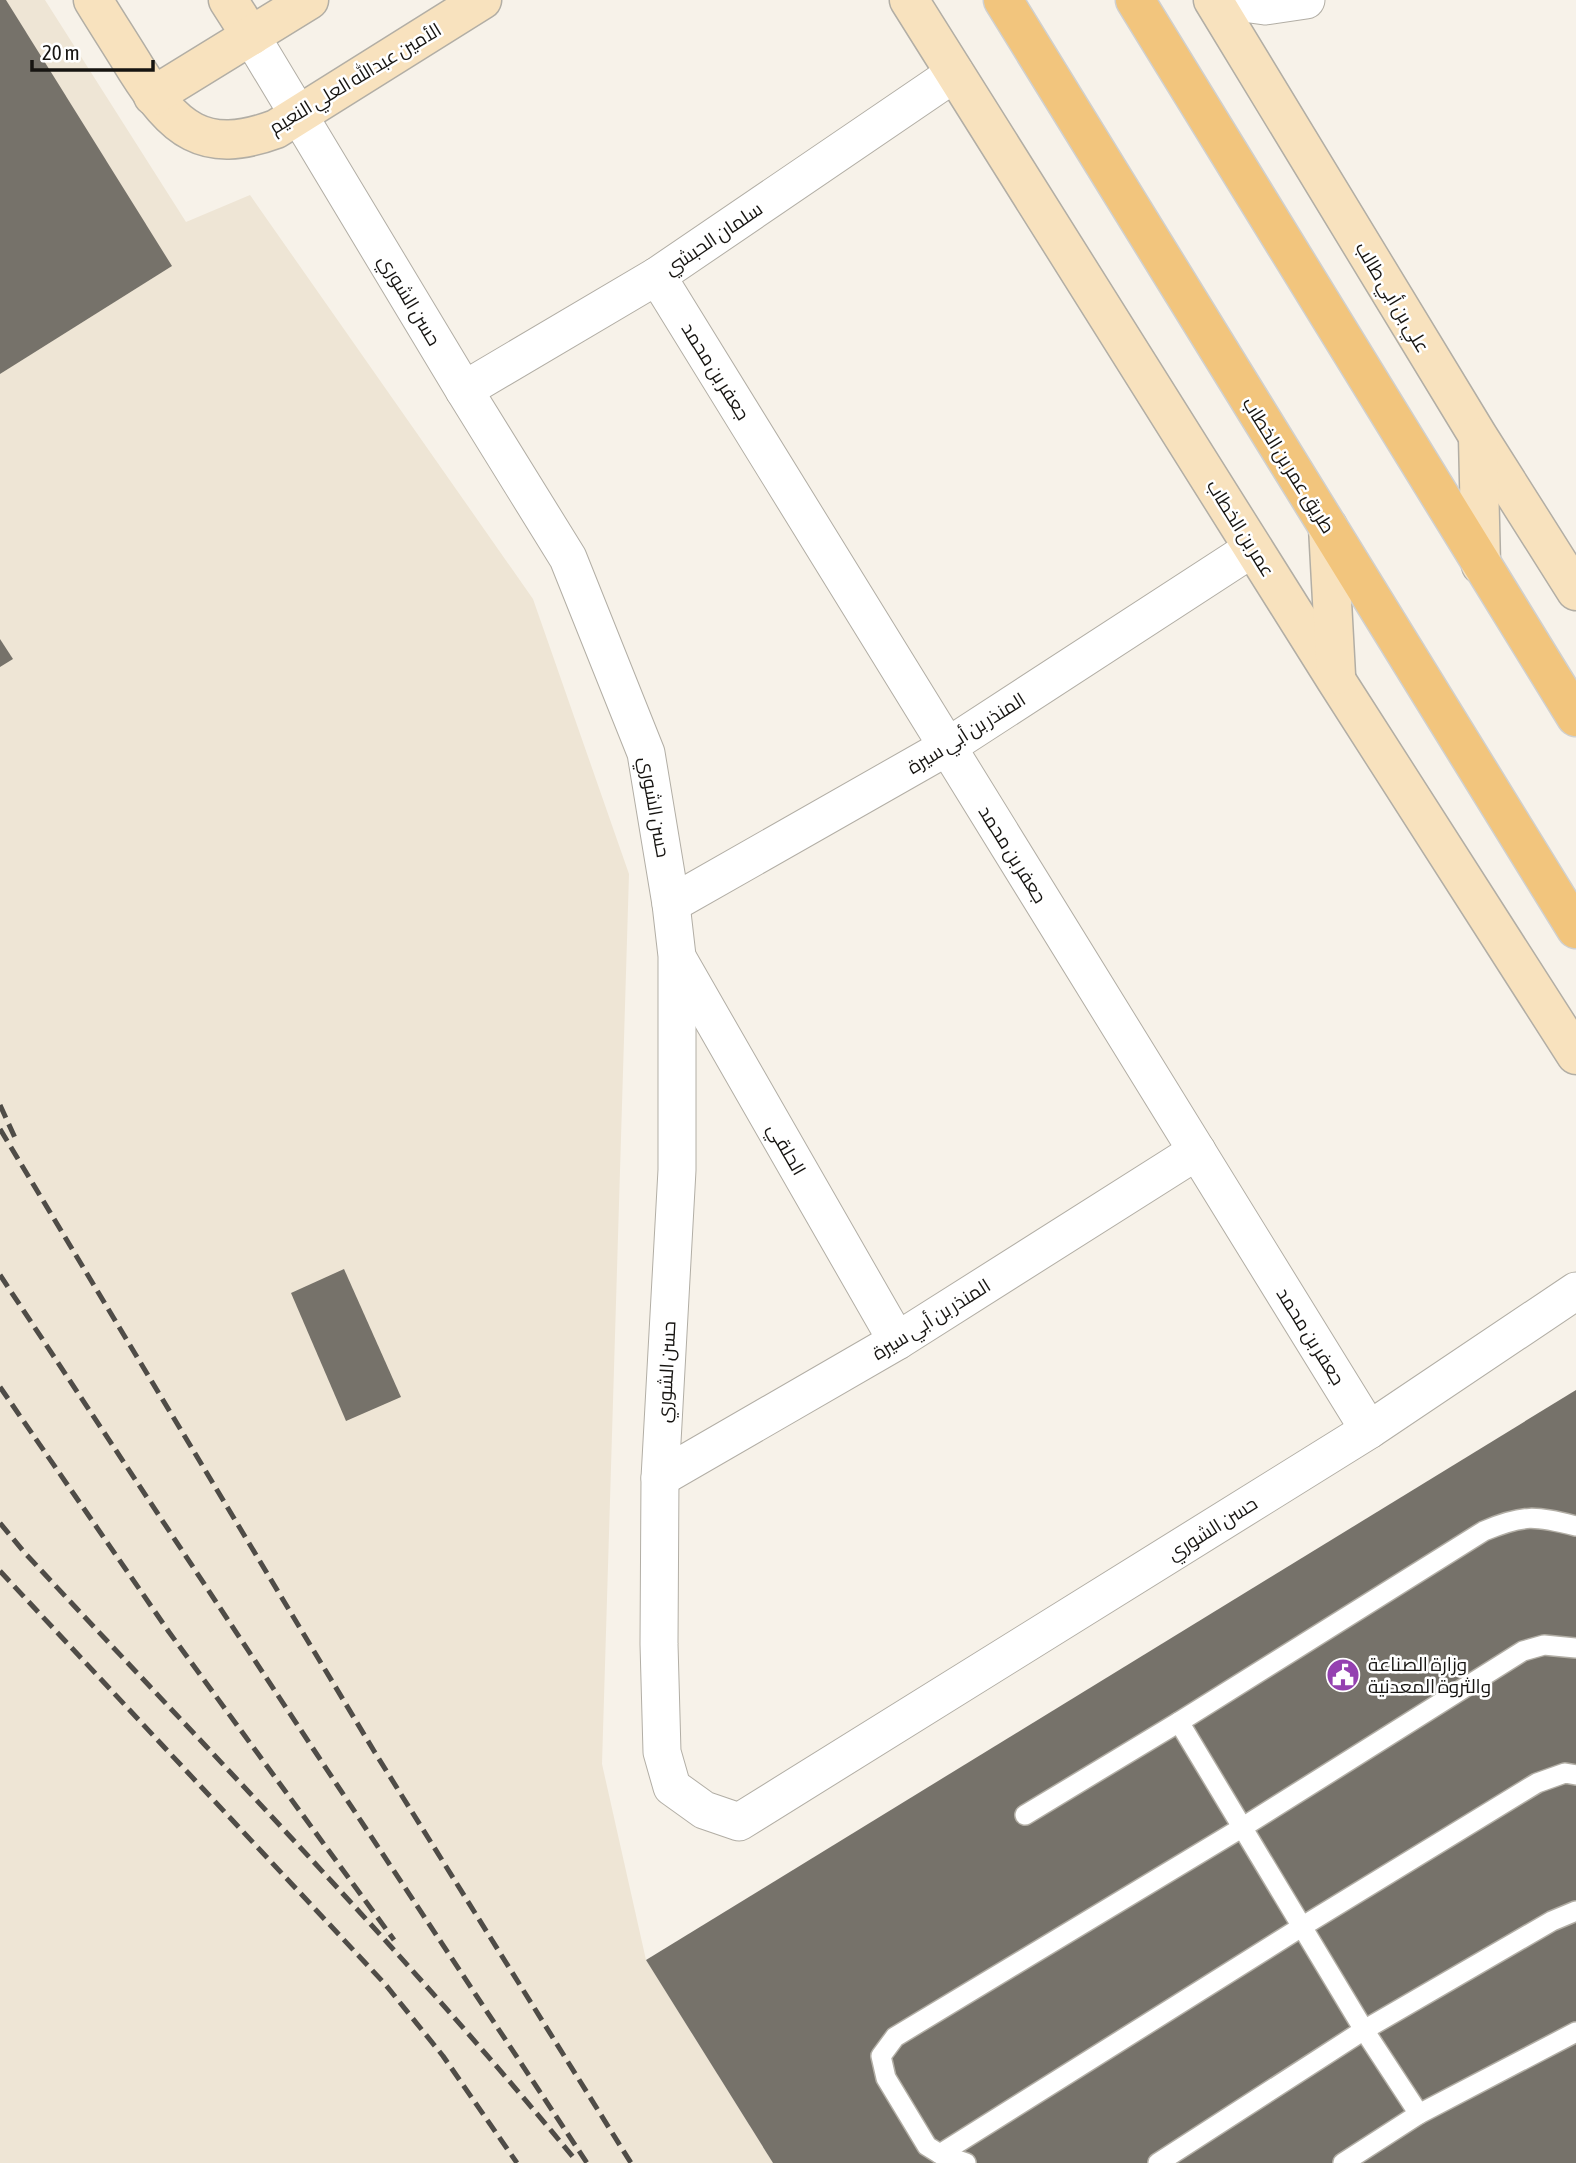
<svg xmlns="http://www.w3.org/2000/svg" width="1576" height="2163" font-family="'Asap Condensed',Cairo,sans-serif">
<rect width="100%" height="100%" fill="#f7f2e9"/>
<path fill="#eee5d5" d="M0,0H45L186,222L250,195L533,599L629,874L602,1764L646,1960L773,2163H0Z"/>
<g fill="#76726a">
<path d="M0,0H6L172,266L0,374Z"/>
<path d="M0,639L13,659L0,667Z"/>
<path d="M344,1269L401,1397L346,1421L291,1293Z"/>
<path d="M1576,1390V2163H773L646,1960Z"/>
</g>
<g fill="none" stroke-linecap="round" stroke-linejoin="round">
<defs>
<g id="lane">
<path d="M1576,1648L1544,1645L1523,1651L1243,1827L895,2037L881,2056L886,2078L927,2146L940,2154L1303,1926L1537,1783L1565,1773L1576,1775"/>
<path d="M1179,1722L1364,2030L1419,2114"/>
<path d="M1025,1815L1179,1722L1484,1531C1524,1514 1535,1516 1576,1526"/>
<path d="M940,2154L966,2163"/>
<path d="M1158,2163L1364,2030L1552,1921L1576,1911"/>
<path d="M1343,2163L1419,2114L1576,2032"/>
</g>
<g id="street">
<path d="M1221,0L1265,6L1306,0"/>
<path d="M251,36L464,390L568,558L646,753L671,904L677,956V1170L660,1478L659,1644L662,1752L672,1787L704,1810L739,1822L1369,1430L1576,1291"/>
<path d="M657,276L1369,1430"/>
<path d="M464,390L657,276L955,73"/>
<path d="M671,904L947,747L1253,548"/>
<path d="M678,959L897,1341"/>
<path d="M660,1478L897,1341L1197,1151"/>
</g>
<g id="secondary">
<path d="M93,0C107,23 122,46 136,69C174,129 203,156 276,129L482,0"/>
<path d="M228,0L251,36"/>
<path d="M909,0L1336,680L1576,1055"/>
<path d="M1213,0L1478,436L1576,591"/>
<path d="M153,96L309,0"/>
<path d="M1478,437L1481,565"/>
<path d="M1328,527L1336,675"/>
</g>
<g id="primary">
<path d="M1003,0L1576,929"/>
<path d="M1135,0L1576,717"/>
</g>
</defs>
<use href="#lane" stroke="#b2aea5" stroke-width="22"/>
<use href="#street" stroke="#b2aea5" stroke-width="39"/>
<use href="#secondary" stroke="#b2aea5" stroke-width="41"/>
<use href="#primary" stroke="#d0d0cf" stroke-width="41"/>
<use href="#lane" stroke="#fff" stroke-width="19"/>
<use href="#street" stroke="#fff" stroke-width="37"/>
<use href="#secondary" stroke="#f8e2be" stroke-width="38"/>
<use href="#primary" stroke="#f2c57d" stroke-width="38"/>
<g stroke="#4f4c47" stroke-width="5" stroke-dasharray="14 7" stroke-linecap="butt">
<path d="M0,1105L16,1140"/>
<path d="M0,1129L374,1751L631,2163"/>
<path d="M0,1275L587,2163"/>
<path d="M0,1387L169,1632L394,1940"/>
<path d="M0,1523L24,1552C209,1751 400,1947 573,2157"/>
<path d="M0,1571L385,1984L443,2056L517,2163"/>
</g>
</g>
<defs>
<symbol id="civic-disc" viewBox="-11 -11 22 22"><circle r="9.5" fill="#9441b0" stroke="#fff"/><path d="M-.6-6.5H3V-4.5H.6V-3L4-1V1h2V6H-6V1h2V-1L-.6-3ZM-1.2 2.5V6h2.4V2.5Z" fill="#fff"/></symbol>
</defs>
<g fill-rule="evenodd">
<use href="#civic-disc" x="1324" y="1656" width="38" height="38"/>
</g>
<g text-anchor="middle" stroke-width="5" stroke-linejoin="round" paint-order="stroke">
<g font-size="19" fill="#161411" stroke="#fff">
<text transform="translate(355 78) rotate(-31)" y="7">الأمين عبدالله العلي النعيم</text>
<text transform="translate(713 238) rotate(-34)" y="7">سلمان الحبشي</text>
<text transform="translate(1393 297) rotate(59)" y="7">علي بن أبي طالب</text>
<text transform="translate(410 300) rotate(59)" y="7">حسن الشوري</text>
<text transform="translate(716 371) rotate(58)" y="7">جعفر بن محمد</text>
<text transform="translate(1289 465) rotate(58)" y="7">طريق عمر بن الخطاب</text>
<text transform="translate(1241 528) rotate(58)" y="7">عمر بن الخطاب</text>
<text transform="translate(966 733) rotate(-32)" y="7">المنذر بن أبي سيرة</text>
<text transform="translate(655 807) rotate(80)" y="7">حسن الشوري</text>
<text transform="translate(1013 854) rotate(58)" y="7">جعفر بن محمد</text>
<text transform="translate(787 1149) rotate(60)" y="7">الحلقي</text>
<text transform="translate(931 1319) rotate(-32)" y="7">المنذر بن أبي سيرة</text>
<text transform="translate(1311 1336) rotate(58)" y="7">جعفر بن محمد</text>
<text transform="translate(666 1372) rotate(-87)" y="7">حسن الشوري</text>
<text transform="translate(1212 1528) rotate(-32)" y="7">حسن الشوري</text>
</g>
<g font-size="19" fill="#161411" stroke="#fff" text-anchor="start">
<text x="1368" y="1671">وزارة الصناعة<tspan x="1368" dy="22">والثروة المعدنية</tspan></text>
</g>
</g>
<path d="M32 60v10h121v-10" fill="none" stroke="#161411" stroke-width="3.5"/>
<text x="42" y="60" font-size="21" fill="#161411" stroke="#ffffff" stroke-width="5" paint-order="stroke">20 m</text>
</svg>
